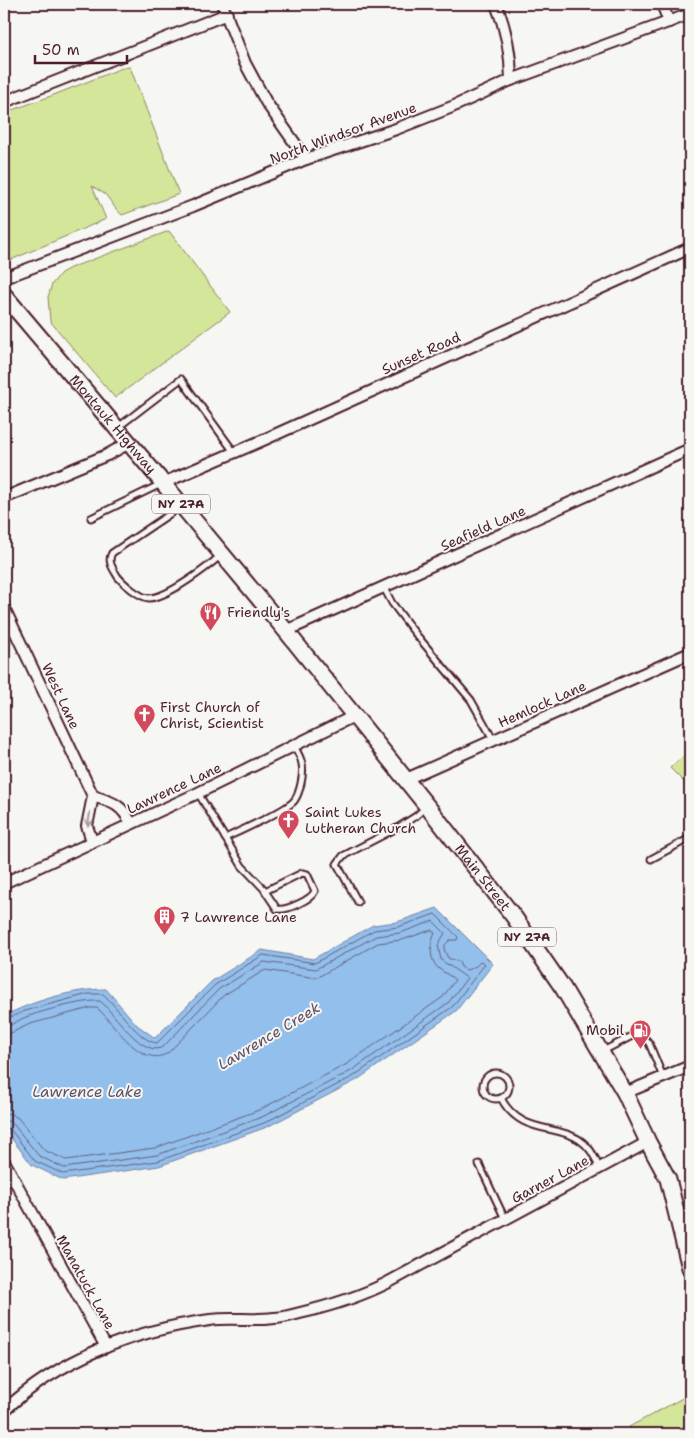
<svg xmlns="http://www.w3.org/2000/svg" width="694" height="1438" font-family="'Shantell Sans',sans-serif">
<rect width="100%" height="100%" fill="#f6f6f2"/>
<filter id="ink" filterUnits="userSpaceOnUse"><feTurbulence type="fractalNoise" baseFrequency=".02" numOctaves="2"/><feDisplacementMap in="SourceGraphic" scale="10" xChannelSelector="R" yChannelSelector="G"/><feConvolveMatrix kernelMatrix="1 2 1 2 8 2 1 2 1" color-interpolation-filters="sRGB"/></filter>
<g filter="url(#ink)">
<g fill="#d4e69a" stroke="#8f8262">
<path d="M130,67L179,194L122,215L116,209L106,195L92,186L106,219L6,262L4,261V113L51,96L122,68Z"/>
<path d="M169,231L230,312L115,398L50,321L48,297L52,284L61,273L70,268Z"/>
<path d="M690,753V788L670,768L681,758Z"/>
<path d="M690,1394V1424L667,1434H659L658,1432L653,1434L651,1430L641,1434H632L629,1427Z"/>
</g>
<path fill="#92bfec" stroke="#757f9f" d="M437,908L493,964L456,1011L357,1080L267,1127L159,1166L63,1180L32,1165L4,1129V1016C33,1001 73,989 106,989L137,1025L155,1038L212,981L262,950L313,959L373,925L397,922Z"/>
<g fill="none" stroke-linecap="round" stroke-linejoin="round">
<g stroke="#675f78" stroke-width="1">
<path d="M4,1020L25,1011L88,994H103C117,1006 139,1042 157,1043L215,985L263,955L315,963L374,930L398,927L435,914L458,937L457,940H450L445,945L444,949L448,958L459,962L461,967L467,970L476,966L481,961L485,964L452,1007L354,1076L264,1123L158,1161L63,1174L35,1161L10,1129L4,1127"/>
<path d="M4,1026C12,1026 18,1020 26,1017C42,1011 83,1000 100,1001C114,1012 144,1061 164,1046L219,989L264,962L316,969L376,936L400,933L433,921L445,933L438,945L441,960L467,978L448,1003L351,1071L262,1117L157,1155L64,1168L39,1156L14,1125L9,1121H4"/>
<path d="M4,1034L11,1033L30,1024L90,1008H97C114,1022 142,1072 169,1052L224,995L265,970L310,977H318L378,943L402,940L431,930L435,933C430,944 429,959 438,968C444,973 450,975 455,980L443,997L347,1064L259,1110L155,1148L66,1160L44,1150L18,1118L11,1114L4,1113"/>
</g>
<defs>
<g id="lane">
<path d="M117,428L181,379L234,452"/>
<path d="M180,507L112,553C107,561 113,569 118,577C123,583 140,598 149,598C167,598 208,567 221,555"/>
<path d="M91,518L161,484"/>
<path d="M384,588L392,603L414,632L471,700L494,741"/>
<path d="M198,793L242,866L264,889L265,891L277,909C286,911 311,900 315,891L307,874L302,873L265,891"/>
<path d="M225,838C240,831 285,811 294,801C300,793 304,774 302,764C301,758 297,751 294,746"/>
<path d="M651,859L690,838"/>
<path d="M358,902L337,864L343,856L397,828L416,816L426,807"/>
<path d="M603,1051L634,1035L643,1036L649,1043L663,1077"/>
<circle cx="496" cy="1086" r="13"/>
<path d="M501,1098C526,1147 581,1111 599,1168"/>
<path d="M479,1164L505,1219"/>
</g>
<g id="street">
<path d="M222,4L245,63L266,102L306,159"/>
<path d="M496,4C506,29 511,53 511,80"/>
<path d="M662,4L669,22"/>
<path d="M4,102L227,14"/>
<path d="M4,278L193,206L306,159L396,129L452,107L511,80L690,14"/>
<path d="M163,483L261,441L690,248"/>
<path d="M4,498L107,455L129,443"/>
<path d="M4,608L93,796L87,826L92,841"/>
<path d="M286,631L690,449"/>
<path d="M404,780L690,653"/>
<path d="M93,796C112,802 121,804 131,823"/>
<path d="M4,883L198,793L354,716"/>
<path d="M625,1093L690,1066"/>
<path d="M4,1161L106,1347"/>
<path d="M4,1411C58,1359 135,1330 210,1320C231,1317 253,1321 274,1318C283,1318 292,1315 300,1313C330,1306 359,1297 387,1283L648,1142"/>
</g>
<g id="primary">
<path id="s1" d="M4,295L163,483L286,631L435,816L514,917L563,988L625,1093L648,1142L668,1179L690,1268"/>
</g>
</defs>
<use href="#lane" stroke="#4a1f2b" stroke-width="9"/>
<use href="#street" stroke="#4a1f2b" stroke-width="14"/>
<use href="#primary" stroke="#4a1f2b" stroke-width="19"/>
<use href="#lane" stroke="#f6f6f2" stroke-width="5"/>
<use href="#street" stroke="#f6f6f2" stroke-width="10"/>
<use href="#primary" stroke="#f6f6f2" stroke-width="15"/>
</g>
<defs><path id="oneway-shaft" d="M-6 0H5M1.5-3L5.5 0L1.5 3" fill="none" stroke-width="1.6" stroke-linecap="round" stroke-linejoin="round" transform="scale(1.25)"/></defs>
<use stroke="#a99598" href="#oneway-shaft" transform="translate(89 819) rotate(99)"/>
</g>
<defs>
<symbol id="restaurant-pin" viewBox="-11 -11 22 30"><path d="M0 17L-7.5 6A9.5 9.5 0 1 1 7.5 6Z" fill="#d1495b" stroke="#f6f6f2"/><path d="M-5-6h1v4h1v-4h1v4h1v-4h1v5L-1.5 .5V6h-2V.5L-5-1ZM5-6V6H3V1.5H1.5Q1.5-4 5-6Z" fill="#fff"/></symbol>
<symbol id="church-pin" viewBox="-11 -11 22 30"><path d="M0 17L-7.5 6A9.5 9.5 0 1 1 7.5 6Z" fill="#d1495b" stroke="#f6f6f2"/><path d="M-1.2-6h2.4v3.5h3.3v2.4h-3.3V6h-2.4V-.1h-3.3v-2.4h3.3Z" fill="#fff"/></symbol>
<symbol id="building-pin" viewBox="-11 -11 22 30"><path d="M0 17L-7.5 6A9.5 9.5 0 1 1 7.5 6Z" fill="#d1495b" stroke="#f6f6f2"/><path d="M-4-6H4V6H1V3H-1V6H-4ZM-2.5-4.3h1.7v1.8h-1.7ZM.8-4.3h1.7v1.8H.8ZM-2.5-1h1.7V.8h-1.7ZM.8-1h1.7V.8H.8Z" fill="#fff"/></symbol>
<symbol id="fuel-pin" viewBox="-11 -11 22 30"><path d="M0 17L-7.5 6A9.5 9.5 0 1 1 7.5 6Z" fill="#d1495b" stroke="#f6f6f2"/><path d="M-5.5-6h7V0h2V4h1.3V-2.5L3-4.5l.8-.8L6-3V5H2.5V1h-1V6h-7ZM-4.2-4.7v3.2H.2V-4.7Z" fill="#fff"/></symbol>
</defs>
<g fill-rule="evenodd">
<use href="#restaurant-pin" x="198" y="600" width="25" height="34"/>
<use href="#church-pin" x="132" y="702" width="25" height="34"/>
<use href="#church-pin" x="276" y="808" width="25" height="34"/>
<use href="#building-pin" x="152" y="904" width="25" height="34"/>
<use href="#fuel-pin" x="628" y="1018" width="25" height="34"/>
</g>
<g text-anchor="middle" stroke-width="4" stroke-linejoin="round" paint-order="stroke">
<g fill="#f6f6f2" stroke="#7e6067" stroke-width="1">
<rect x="152" y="494.5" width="58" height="19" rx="4"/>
<rect x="498" y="927.5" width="58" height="19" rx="4"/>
</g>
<g font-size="12" font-weight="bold" fill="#4a1f2b">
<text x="181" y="508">NY 27A</text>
<text x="527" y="941">NY 27A</text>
</g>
<g font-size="14" fill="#4a1f2b" stroke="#f6f6f2">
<text transform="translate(343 133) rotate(-20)" y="5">North Windsor Avenue</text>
<text transform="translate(421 353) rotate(-24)" y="5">Sunset Road</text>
<text dy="5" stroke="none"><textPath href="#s1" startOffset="169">Montauk Highway</textPath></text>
<text transform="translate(483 528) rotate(-24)" y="5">Seafield Lane</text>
<text transform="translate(61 696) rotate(65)" y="5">West Lane</text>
<text transform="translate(542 704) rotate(-24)" y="5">Hemlock Lane</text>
<text transform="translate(174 788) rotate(-25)" y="5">Lawrence Lane</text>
<text dy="5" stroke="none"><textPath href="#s1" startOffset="754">Main Street</textPath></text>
<text transform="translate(550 1179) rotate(-28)" y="5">Garner Lane</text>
<text transform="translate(86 1282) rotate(61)" y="5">Manatuck Lane</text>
</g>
<g font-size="14" fill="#4a1f2b" stroke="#f6f6f2" text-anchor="start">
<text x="227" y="617">Friendly's</text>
<text x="160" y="712">First Church of<tspan x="160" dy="16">Christ, Scientist</tspan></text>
<text x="305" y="817">Saint Lukes<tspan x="305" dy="16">Lutheran Church</tspan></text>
<text x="180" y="922">7 Lawrence Lane</text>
<text x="624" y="1035" text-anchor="end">Mobil</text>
</g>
<g font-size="15" font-style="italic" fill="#604f65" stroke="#f6f6f2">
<text transform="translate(269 1036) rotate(-31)" y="5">Lawrence Creek</text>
<text x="87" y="1097">Lawrence Lake</text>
</g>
</g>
<rect width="694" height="1438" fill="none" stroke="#f6f6f2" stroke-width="20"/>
<rect x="10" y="10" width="674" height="1418" fill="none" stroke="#4a1f2b" stroke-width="2" filter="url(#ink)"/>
<path d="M35 55v8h92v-8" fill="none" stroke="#4a1f2b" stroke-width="2.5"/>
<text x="42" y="55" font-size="15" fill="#4a1f2b" stroke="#f6f6f2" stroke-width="4" paint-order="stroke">50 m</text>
</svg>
